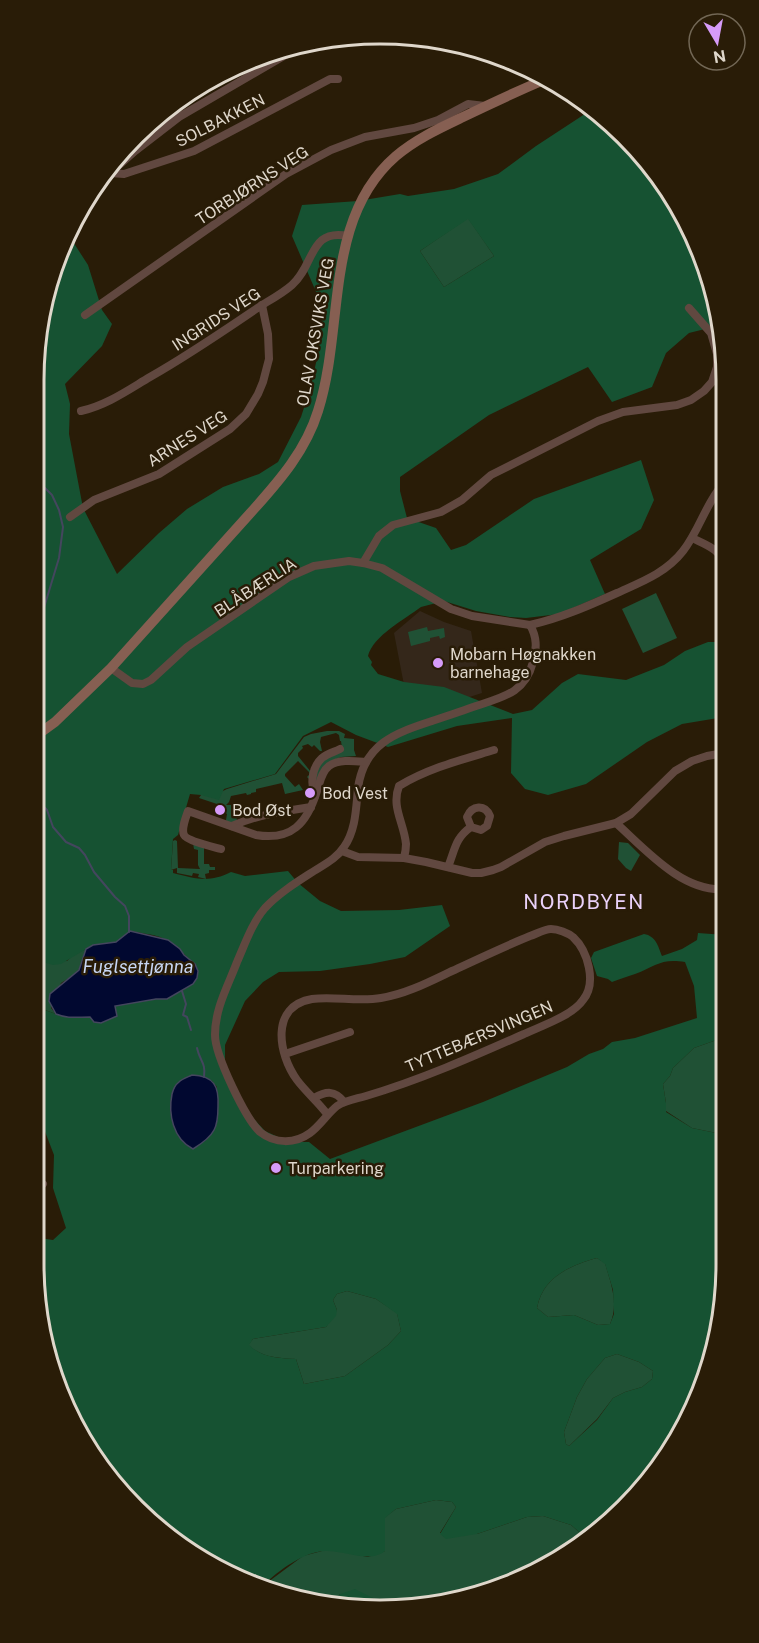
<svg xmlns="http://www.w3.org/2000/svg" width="759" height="1643" font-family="'Public Sans',sans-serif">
<rect width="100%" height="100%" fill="#291c07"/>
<path fill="#34271a" d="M420,611L444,622L471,631L482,693L410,716L394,633Z"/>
<g fill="#205135">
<path d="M468,218L494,256L444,287L420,251Z"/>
<path d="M656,593L677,638L643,653L622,609Z"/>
<path d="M427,627L428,631L444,628L445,637L440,639L439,636L430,638V641L411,646L408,632Z"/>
<path d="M327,731H339L345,734L344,738L354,739V750L356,756L341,757L331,761L316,785C314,763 326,759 342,748L341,741H340L339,735L336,733L321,737L320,742L322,751H320L314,745L312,747L308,744L302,746L303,748L298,753V756L311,772L309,779L307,777L309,775V772L298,761L285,774V776L295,787L299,784L303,790L285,794L282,783L256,789V792L251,793V794L247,795L246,793L231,796L229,802L226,805H231L232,813H236L237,821L227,823L226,820L227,814L221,810L220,805L199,798L201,795L217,794L227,789L276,774L304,737L311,734Z"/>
<path d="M175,840L177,841L178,868L200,869L198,865V850L194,849L193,843L204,847V864H209L210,867H215V870H209V873L205,874L206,879L198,877L199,874L193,873L192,876L177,873V868L171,870L173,841Z"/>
<path d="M619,842L628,843L640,855L631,871L626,868L618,859Z"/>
<path d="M86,949L79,969L74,975L61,983L51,1008L56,1014L45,1010L33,999V959L38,962L67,961L73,955Z"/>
<path d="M725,1037L726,1135L692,1128L666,1111V1103L663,1084L670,1076L673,1068L694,1048Z"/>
<path d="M597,1258L605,1263C611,1284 619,1304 610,1324L598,1325L574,1315L548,1317L537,1308C543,1277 569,1266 597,1258Z"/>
<path d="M347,1291L376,1299L397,1313L401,1331L388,1345L345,1376L304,1384L296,1359C278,1358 263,1358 248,1345L253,1339L326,1327L337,1310L333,1300L337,1294Z"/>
<path d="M617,1354L639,1362L653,1371L652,1379L642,1387L625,1392L613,1398L597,1419L569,1446L566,1444L564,1432L577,1397L587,1379L605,1358Z"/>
<path d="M436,1500L452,1502L456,1507L440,1533L477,1534L527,1517L543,1516L571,1525L585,1537L552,1564L425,1607L381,1606L373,1598L340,1594L332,1604L312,1603L264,1585L303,1556L322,1551H338L368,1557L385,1551L384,1518L396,1509Z"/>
</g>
<g fill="#165232" fill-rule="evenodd">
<path d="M594,108L654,168L699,247L721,325L689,333L666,353L652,387L612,402L588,367L489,415L400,477V491L407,518L436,528L451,550L466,545L534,499L641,460L654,500L641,529L590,560L605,594L559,614L526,618L510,617L476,611L444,601L421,607C405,619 373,636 368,656L372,662L371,665L378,674L404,682L444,687L513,714L532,710L562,683L578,674L626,680L664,665L685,651L708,642H717L724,639V717L682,724L647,742L586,784L548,795L525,789L511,773L512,718L457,726L388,747L356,735L331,722L303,736L275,774L224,789L219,800L201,795L190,794L178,835L173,839L171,870H173V873C197,879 209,883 231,872L245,876L288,871L298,883L320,901L341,911L399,910L442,905L450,926L405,957L370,964L320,971L279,972L263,982L245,1001L225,1045V1064L241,1105L265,1131L289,1142H309L330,1159L483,1102L567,1067L589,1054L603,1049L612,1042L635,1038L697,1018L694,986L685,962C661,958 656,966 635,974C627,977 619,979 612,982L608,979L597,976L591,958L594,952L644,934C656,936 658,946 662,956L682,949L697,940L698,933L725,935V1037L694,1048L673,1068L670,1076L663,1084L666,1103V1112L692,1128L726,1135V1264L700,1396L640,1492L585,1537L571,1525L543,1516L527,1517L477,1534L446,1539L440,1534L456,1507L452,1502L436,1500L396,1509L385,1518V1551C369,1564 345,1550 325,1551C306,1551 277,1571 264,1585L207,1564L127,1499L125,1483L112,1473L108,1474L52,1375L33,1264V1237L53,1240L66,1228L53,1188L54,1155L44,1129L33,1125V999L45,1010L56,1014L182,991L193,984L197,978L195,964C184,955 174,942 160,937C151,934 140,933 131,931L116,942L93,945L61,964L53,965L33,959V379L59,247L68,234L88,265L102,310L112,324L102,346L65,384L70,404L69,434L83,508L117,574L159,533L187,509L223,487L259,474L278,462L301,417L311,386L317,358L323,308L292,236L302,205L358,201L400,194L408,196L454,189L498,174L536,146ZM468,219L494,256L444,287L420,251ZM204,1077L212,1081L217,1087L193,1148L186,1145L177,1134ZM597,1258L605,1264L613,1290L614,1314L610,1324L598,1325L574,1315L548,1317L537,1308C543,1277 569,1266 597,1258ZM347,1291L376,1299L397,1314L401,1331L388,1345L345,1376L304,1384L296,1359C278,1358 263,1358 249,1345L253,1339L326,1327L336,1316L337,1310L333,1300L337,1294ZM617,1354L639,1362L653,1371L652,1379L642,1387L625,1392L613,1398L597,1420L569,1446L566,1444L564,1432L577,1397L587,1379L605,1358Z"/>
<path d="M355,1589L373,1598L381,1606L332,1604L340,1594Z"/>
</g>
<g fill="#010830" stroke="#44465e" stroke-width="1.5">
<path d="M130,931L168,940L180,949L184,955L195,964L198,971L197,978L193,984L167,999H156L115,1006L117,1016L101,1023L94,1022L90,1017C77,1017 68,1019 56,1014L49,1001L50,994L79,970L86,949L93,945L116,942Z"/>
<path d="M192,1075C214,1076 219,1086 218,1106C218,1113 218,1123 214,1130C210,1138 201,1144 193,1149C173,1139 168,1114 172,1094C173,1090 175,1085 179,1082C182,1079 188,1077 192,1075Z"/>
</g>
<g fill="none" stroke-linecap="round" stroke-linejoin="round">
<g stroke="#44465e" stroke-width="2">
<path d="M42,335L46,320V313"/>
<path d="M33,644L59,558L63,527L59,510L52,495L45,488L33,482"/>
<path d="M33,795L47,810L53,827L66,842L79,848L85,855L94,872L115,897L125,906L129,916V932"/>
<path d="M182,991L186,1004L183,1015L187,1017L191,1030"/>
<path d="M197,1048C200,1062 206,1062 204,1077"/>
</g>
<g stroke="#614840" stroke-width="8">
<path d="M110,173L124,174L194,151L330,79H338"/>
<path d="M109,174L135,151L179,117L294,50"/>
<path d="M85,315L286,174L331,150L365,137L414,128L438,120L468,104L485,106"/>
<path d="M81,411C107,405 128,390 150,377C189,355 225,330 262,305C272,299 283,293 292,285C315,265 309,228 348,236"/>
<path d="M70,517L94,500L159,474L230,429L246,414L258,394L263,382L269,359L268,334L262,305"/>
<path d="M692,538C706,545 721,549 724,566"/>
<path d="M363,563L379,536L393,525L441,512L462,500L491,475L598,421L623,412L677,405L691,400L704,391L712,382L717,367V354L711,333L689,308"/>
<path d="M530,625C561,618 588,606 617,593C641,582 666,573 683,551C699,531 706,503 723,484"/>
<path d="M111,668L132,683L143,684L151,680L187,647L289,577L314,566L349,561L363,563L382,568L451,609L472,616L530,625C537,637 537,648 533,662C525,693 503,697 476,706C462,711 447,716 432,721C395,733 364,744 358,788C356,808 356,830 344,847C337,858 325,864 314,871C297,882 279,893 265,908C252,923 245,944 237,962C228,986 215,1008 215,1035C215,1055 245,1118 260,1132C275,1144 295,1144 310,1133C320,1126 327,1114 337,1106C346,1100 356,1099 366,1096C420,1080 472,1057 524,1034C541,1026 572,1016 583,1000C597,983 588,951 573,937C568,933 558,929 551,929C545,929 536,934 530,936C503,947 478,959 452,971C429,982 406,994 381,998C359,1002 333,996 312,999C270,1006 278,1054 297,1080C306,1092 318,1102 327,1114"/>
<path d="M315,796C310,783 312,767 322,758C327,754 334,752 340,749"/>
<path d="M616,823C645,849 683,893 725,889"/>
<path d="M232,826C256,815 284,811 311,807"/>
<path d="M221,849C214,847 187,841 184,835C181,829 186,817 188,811L256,835C292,841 307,823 317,791C320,783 321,772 329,766C339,759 354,761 366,762"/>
<path d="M342,851L358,857L404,858L426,862L472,873H481L493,870L501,867L545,842L564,836L616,823L631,814L675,771L692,761L707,756L724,753"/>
<path d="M404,858C405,854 406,848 406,844C404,823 391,807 399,786C429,768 461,760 494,750"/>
<path d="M448,867C455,850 455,838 471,827L481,830L487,826L490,816C485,804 472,805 467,817L471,827"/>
<path d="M285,1054L350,1032"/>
<path d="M314,1098C326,1091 335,1090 344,1102"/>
<path d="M33,1179L43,1184"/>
</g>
<path stroke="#865f52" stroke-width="10" d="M33,738L55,722L111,668L254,509C280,480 306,450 318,411C345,327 323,219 396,156C416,139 440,128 463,117C490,104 518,91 546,79"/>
</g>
<g fill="#d69bf9" stroke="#291c07" stroke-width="2">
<circle cx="438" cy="663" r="6"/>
<circle cx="310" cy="793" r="6"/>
<circle cx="220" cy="810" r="6"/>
<circle cx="276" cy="1168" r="6"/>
</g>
<g text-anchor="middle" stroke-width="5" stroke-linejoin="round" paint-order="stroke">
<g font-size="16" fill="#dfd7cb" stroke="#291c07">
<text transform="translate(220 120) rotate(-27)" y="6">SOLBAKKEN</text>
<text transform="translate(252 185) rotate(-33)" y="6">TORBJØRNS VEG</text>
<text transform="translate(216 319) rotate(-33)" y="6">INGRIDS VEG</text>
<text transform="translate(315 332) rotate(-80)" y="6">OLAV OKSVIKS VEG</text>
<text transform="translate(187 438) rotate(-32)" y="6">ARNES VEG</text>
<text transform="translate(255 587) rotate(-33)" y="6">BLÅBÆRLIA</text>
<text transform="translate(479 1036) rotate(-23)" y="6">TYTTEBÆRSVINGEN</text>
</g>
<g font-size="16" fill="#dfd7cb" stroke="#291c07" text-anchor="start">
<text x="450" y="660">Mobarn Høgnakken<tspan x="450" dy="18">barnehage</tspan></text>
<text x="322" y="799">Bod Vest</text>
<text x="232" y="816">Bod Øst</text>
<text x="288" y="1174">Turparkering</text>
</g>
<g font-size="18" font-style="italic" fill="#c6d5f3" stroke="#291c07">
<text x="138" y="973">Fuglsettjønna</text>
</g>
<g font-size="20" letter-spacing="1.5" fill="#ead1f9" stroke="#291c07">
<text x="584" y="909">NORDBYEN</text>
</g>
</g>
<path d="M0 0H759V1643H0ZM380 44H380A336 336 0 0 1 716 380V1264A336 336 0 0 1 380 1600H380A336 336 0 0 1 44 1264V380A336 336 0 0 1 380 44Z" fill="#291c07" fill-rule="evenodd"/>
<path fill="none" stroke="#dfd7cb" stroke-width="3" d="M380 44H380A336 336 0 0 1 716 380V1264A336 336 0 0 1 380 1600H380A336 336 0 0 1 44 1264V380A336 336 0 0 1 380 44Z"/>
<g transform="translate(717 42) rotate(170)"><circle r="28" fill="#291c07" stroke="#726755" stroke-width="1.5"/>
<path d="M0-4.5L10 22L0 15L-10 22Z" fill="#d69bf9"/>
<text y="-9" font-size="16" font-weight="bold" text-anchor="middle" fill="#dfd7cb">N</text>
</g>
</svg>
